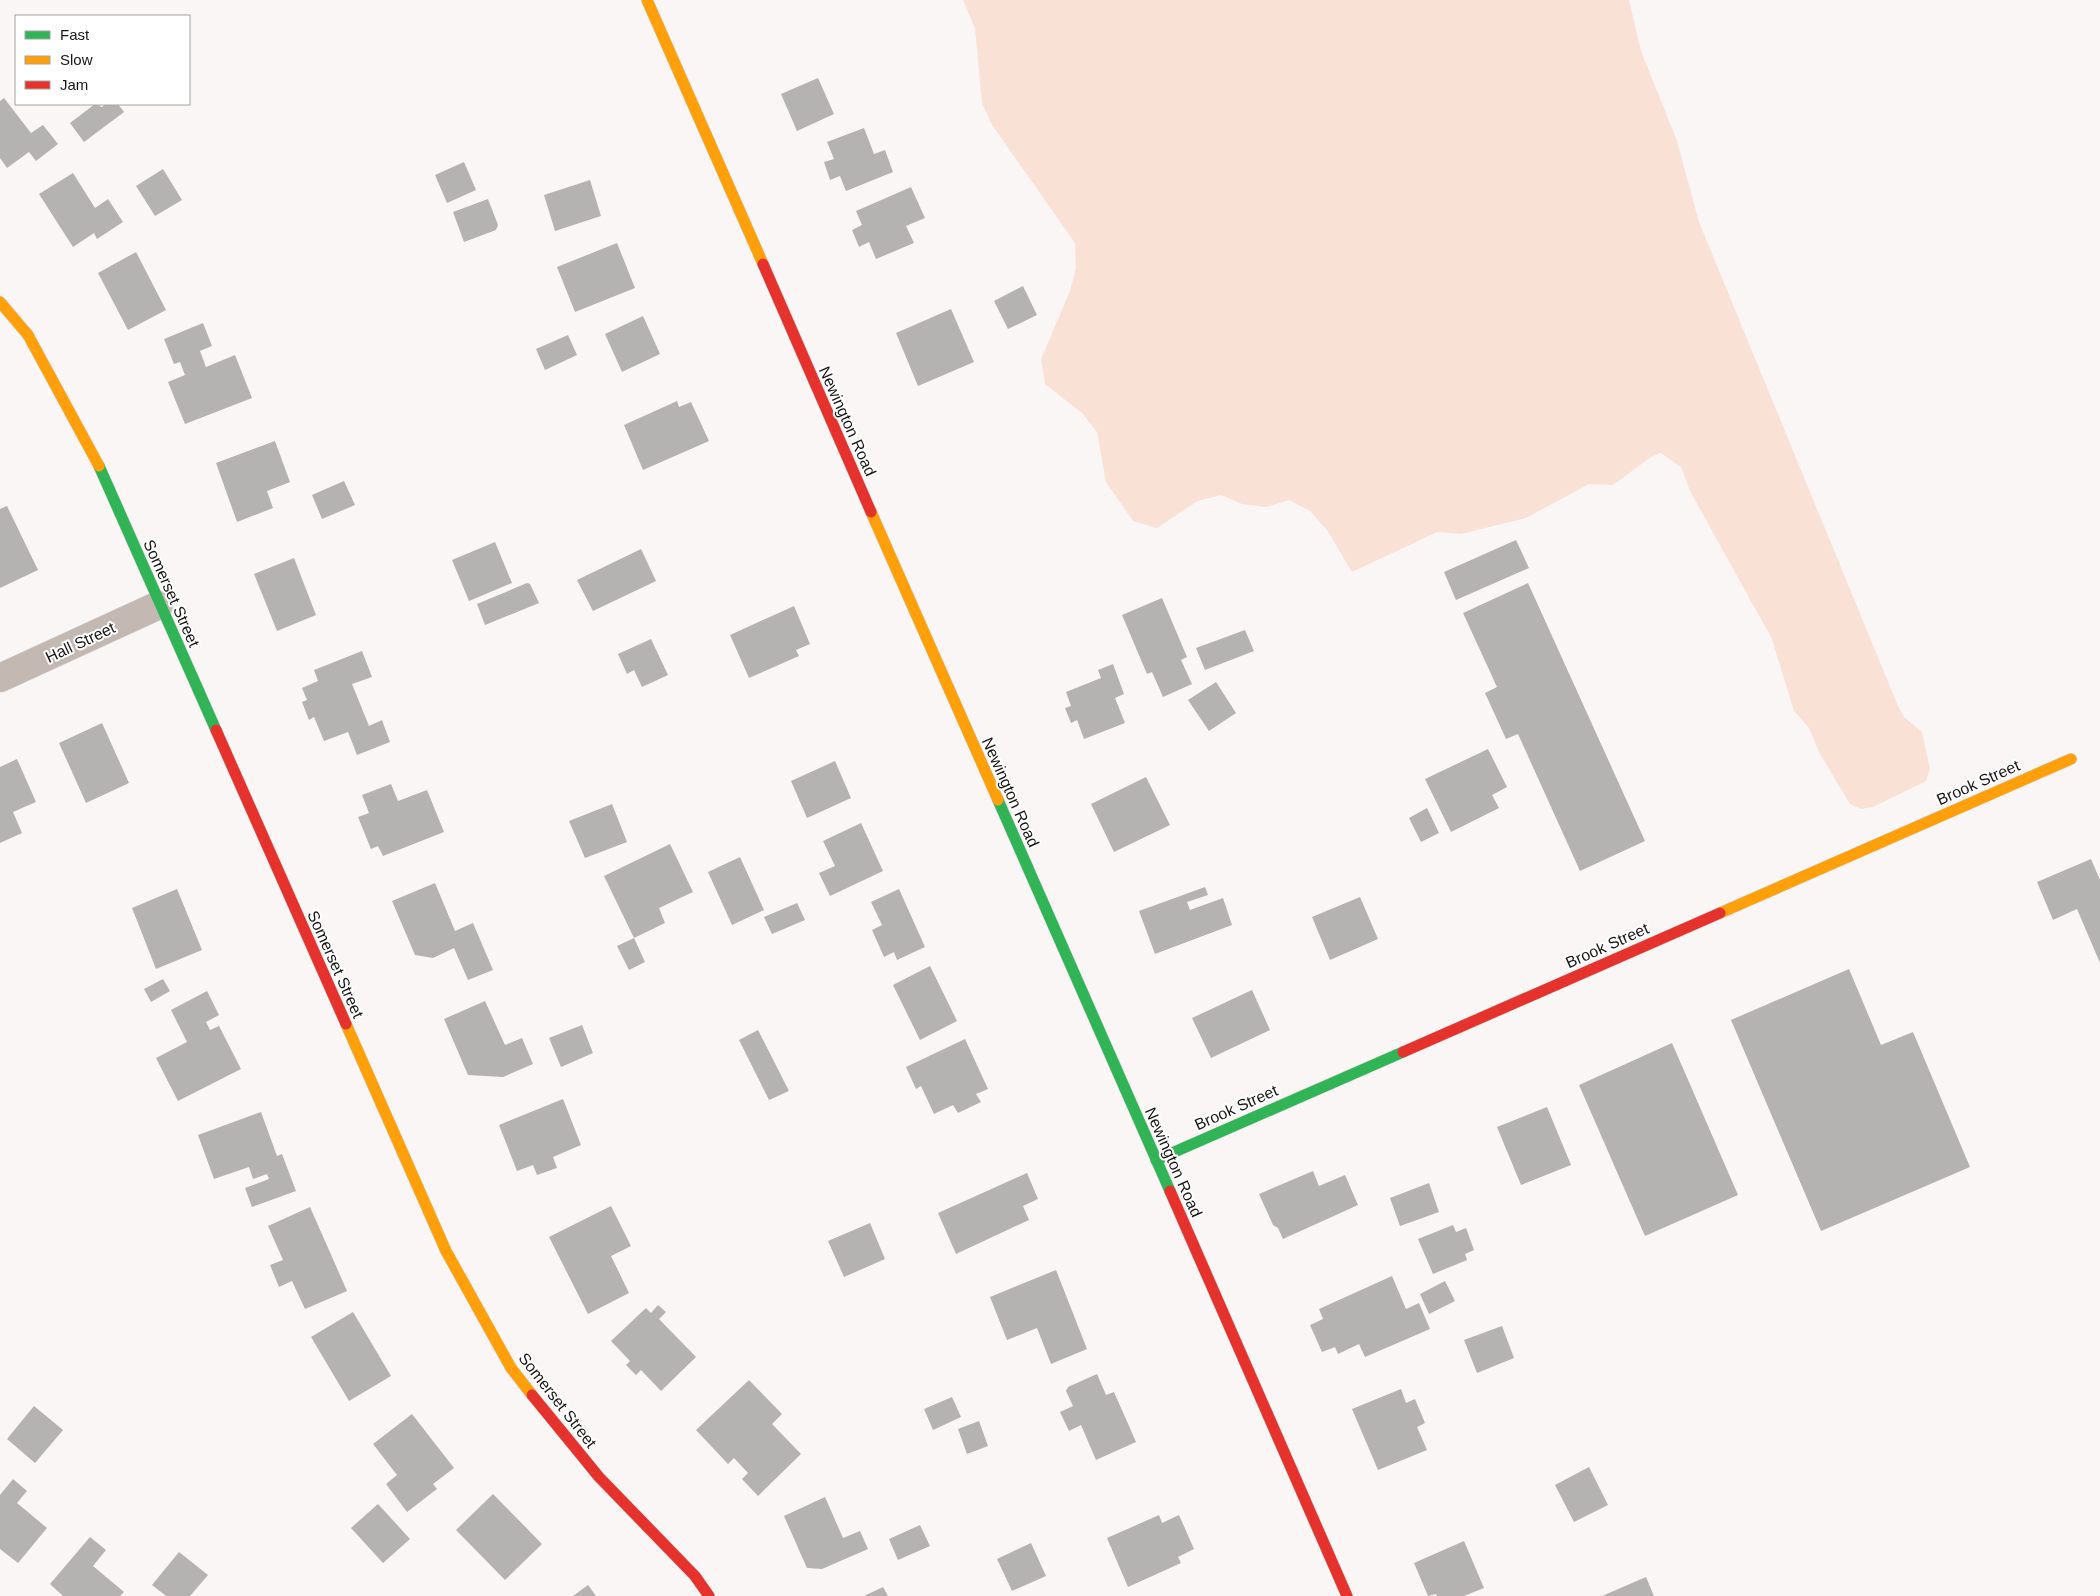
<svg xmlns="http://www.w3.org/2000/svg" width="2100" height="1596" font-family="Arial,sans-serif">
<rect width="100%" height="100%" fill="#f9f6f5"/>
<path fill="#fae1d6" d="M963,0H1629L1641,51L1677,141L1699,222L1898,706L1904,717L1922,732L1930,769L1926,781L1873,807L1861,809L1850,804L1819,752L1809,728L1794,711L1772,639L1690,491L1681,467L1661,453L1651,457L1613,485L1589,484L1526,518L1461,534L1437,532L1352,572L1327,530L1310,511L1289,500L1266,507L1242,504L1221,495L1198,501L1157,528L1133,521L1106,482L1097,432L1082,413L1045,384L1041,359L1070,291L1076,268L1075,243L992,125L982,103L975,28Z"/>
<g fill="#b5b3b2">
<path d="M818,78L834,114L797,131L781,94Z"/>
<path d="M4,98L31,133L43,125L58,144L36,161L29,152L7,168L0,158V101Z"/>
<path d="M95,104L102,107L106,104H118L124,112L84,142L70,123Z"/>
<path d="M864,128L874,154L885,150L893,172L846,191L840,176L830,180L824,162L834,159L827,142Z"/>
<path d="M464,162L476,190L447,203L435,175Z"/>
<path d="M163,169L182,200L155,216L136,186Z"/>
<path d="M73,173L95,208L108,199L123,222L97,239L94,233L73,247L39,194Z"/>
<path d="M590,180L601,216L555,231L544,195Z"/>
<path d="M911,187L925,218L906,226L914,243L876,259L869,242L859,247L852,230L862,225L856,211Z"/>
<path d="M488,199L498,225L496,230L464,242L453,212Z"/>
<path d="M617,243L635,288L575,312L557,267Z"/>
<path d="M136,252L166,310L128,330L98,273Z"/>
<path d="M1023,286L1037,315L1008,329L994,301Z"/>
<path d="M951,309L974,362L918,386L896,333Z"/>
<path d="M643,316L660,354L622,372L605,334Z"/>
<path d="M203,323L212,346L200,351L206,367L235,355L252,398L185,424L168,382L185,375L180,362L174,364L164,339Z"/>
<path d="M568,335L577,355L545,370L536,349Z"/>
<path d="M677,401L679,407L691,402L709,441L643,470L624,425Z"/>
<path d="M275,441L290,482L267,491L273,508L237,522L216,463Z"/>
<path d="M344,481L355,505L322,519L312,495Z"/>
<path d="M7,506L38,570L0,588V509Z"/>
<path d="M1516,540L1529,568L1456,600L1444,572Z"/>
<path d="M495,542L512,583L469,601L452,560Z"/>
<path d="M641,549L656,581L593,611L577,580Z"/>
<path d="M294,558L316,615L277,631L254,574Z"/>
<path d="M527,583L530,584L539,603L485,625L477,604Z"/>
<path d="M1528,583L1645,841L1580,871L1518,734L1506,739L1485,693L1497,687L1463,613Z"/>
<path d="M1162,598L1187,657L1181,660L1192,684L1163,697L1152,672L1147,674L1122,615Z"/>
<path d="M794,606L810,644L796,650L799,656L749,678L730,635Z"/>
<path d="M1245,630L1254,651L1205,670L1196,648Z"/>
<path d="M651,639L668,675L642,687L634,670L627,674L618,654Z"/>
<path d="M362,651L372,677L352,684L369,726L382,720L390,742L357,755L348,732L324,741L314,717L309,720L302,702L307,700L302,688L318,681L314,670Z"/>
<path d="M1113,664L1124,694L1115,698L1125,723L1084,739L1077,720L1071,723L1065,708L1071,706L1066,692L1101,678L1098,670Z"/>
<path d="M1216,682L1236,713L1209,731L1188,700Z"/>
<path d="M102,723L129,783L86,803L59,743Z"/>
<path d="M1488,749L1507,787L1492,795L1499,808L1451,832L1425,779Z"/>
<path d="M17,759L36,802L13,812L22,833L0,843V767Z"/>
<path d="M835,761L851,798L807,818L791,781Z"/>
<path d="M1146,777L1170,825L1114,852L1091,804Z"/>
<path d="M391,784L398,801L427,790L444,832L383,856L378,846L371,849L358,817L369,813L362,795Z"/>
<path d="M612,804L627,842L585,858L569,821Z"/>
<path d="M1427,808L1439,833L1421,842L1409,818Z"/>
<path d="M861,823L883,871L830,896L819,873L835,866L823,841Z"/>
<path d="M670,844L693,892L659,908L665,923L634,938L645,962L629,970L617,946L634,938L604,876Z"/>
<path d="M740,857L764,910L732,925L708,872Z"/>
<path d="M2091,859L2100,880V963L2077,909L2053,920L2037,882Z"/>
<path d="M435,883L455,931L473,923L493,970L468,980L454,948L433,958L415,955L392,901Z"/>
<path d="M1205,887L1208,895L1187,902L1190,910L1223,898L1232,925L1155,954L1139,911Z"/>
<path d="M177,889L202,950L156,969L132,908Z"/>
<path d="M899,889L925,947L897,960L894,952L884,957L872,930L882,925L871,902Z"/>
<path d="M1360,897L1378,939L1330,960L1312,917Z"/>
<path d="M797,903L805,920L772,934L764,917Z"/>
<path d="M930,966L957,1021L920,1040L893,985Z"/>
<path d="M1849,969L1881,1045L1913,1032L1970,1167L1821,1231L1731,1020Z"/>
<path d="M163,979L170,991L151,1002L144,989Z"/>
<path d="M1252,990L1270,1030L1211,1058L1192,1018Z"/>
<path d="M207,991L219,1015L206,1022L210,1030L219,1026L241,1069L178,1101L156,1058L187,1042L171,1010Z"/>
<path d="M485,1001L505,1045L522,1038L533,1064L503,1077L468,1075L444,1019Z"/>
<path d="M582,1025L593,1053L561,1067L549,1038Z"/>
<path d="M758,1030L789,1091L769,1100L739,1040Z"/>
<path d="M965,1039L988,1089L976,1094L981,1102L958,1113L953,1105L934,1114L921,1086L916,1089L906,1067Z"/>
<path d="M1672,1043L1738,1195L1645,1236L1579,1085Z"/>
<path d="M563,1099L581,1145L553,1157L557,1168L537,1175L533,1165L517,1171L499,1125Z"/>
<path d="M1547,1107L1571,1165L1521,1185L1497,1127Z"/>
<path d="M261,1112L277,1156L282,1154L296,1191L252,1207L245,1188L269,1179L267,1174L253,1179L249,1167L214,1179L198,1135Z"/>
<path d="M1313,1171L1319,1186L1345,1175L1358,1205L1283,1239L1278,1228L1273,1225L1259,1194Z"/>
<path d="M1027,1173L1038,1199L1023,1206L1029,1220L956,1254L938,1213Z"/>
<path d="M1429,1183L1439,1212L1400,1226L1390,1198Z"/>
<path d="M611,1206L631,1246L611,1256L629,1293L588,1314L549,1237Z"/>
<path d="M310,1207L347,1291L305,1309L292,1281L279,1287L270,1265L283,1260L268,1226Z"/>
<path d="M870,1223L885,1259L844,1277L828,1241Z"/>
<path d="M1453,1225L1456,1232L1466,1228L1474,1250L1465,1254L1467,1260L1433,1274L1418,1239Z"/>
<path d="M1056,1270L1087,1349L1051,1364L1037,1328L1007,1340L990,1297Z"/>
<path d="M1392,1276L1406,1309L1419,1303L1430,1329L1365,1357L1359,1344L1338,1354L1335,1347L1322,1352L1310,1325L1323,1319L1319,1309Z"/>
<path d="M1445,1281L1455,1301L1429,1314L1420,1294Z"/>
<path d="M658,1305L666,1312L659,1319L696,1357L661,1391L641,1370L636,1375L626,1365L630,1361L611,1341L646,1308L651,1313Z"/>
<path d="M353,1312L391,1376L349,1401L311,1337Z"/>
<path d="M1502,1326L1514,1358L1477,1373L1464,1340Z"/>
<path d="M1097,1374L1106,1395L1114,1392L1136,1442L1096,1460L1081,1425L1069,1431L1060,1412L1073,1406L1066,1391L1068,1387Z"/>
<path d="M749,1380L782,1414L772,1424L801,1454L758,1496L742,1479L748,1473L734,1458L728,1464L696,1430Z"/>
<path d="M1401,1389L1406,1403L1415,1399L1425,1423L1417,1427L1427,1450L1378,1470L1352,1409Z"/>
<path d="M952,1397L961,1417L933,1430L924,1409Z"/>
<path d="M34,1406L63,1430L35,1463L7,1439Z"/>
<path d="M412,1414L454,1468L433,1484L437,1489L407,1512L386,1484L397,1475L373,1444Z"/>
<path d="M979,1421L988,1446L967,1454L958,1429Z"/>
<path d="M1589,1467L1608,1505L1574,1522L1555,1485Z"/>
<path d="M13,1479L27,1491L17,1503L47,1528L18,1563L0,1549V1495Z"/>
<path d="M493,1494L542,1544L505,1580L456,1530Z"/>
<path d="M825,1497L843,1538L860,1531L868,1549L822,1569L807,1568L784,1516Z"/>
<path d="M378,1504L410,1539L383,1563L351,1528Z"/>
<path d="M1159,1515L1162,1523L1179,1515L1194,1549L1178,1557L1181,1563L1128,1587L1107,1538Z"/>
<path d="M920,1525L930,1546L898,1560L889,1539Z"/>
<path d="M90,1537L106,1550L93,1566L124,1592L120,1596H63L50,1584Z"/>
<path d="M1464,1541L1484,1588L1464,1596H1437L1436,1594L1428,1596L1414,1563Z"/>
<path d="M1031,1543L1046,1576L1012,1591L997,1559Z"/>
<path d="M179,1552L208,1575L190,1596H166L152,1585Z"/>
<path d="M1646,1577L1654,1596H1602Z"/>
<path d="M588,1585L596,1596H573Z"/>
<path d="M883,1587L888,1596H864Z"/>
</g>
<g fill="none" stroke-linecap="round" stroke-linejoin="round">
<defs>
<path id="street" d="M0,678L159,605"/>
<g id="fast">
<path d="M99,466L216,730"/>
<path d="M998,800L1170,1191"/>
<path d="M1156,1160L1403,1052"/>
</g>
<g id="slow">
<path d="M647,0L763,264"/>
<path d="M0,302L28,335L99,466"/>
<path d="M871,512L998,800"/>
<path d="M1720,913L2071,759"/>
<path d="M346,1024L446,1251L511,1368L532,1395"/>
</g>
<g id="jam">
<path d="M763,264L871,512"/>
<path d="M216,730L346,1024"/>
<path d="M1403,1052L1720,913"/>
<path d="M1170,1191L1347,1596"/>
<path d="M532,1395L599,1477L695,1576L709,1596"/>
</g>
</defs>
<use href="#street" stroke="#d4d2d2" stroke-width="29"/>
<use href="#fast" stroke="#d4d2d2" stroke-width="12"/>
<use href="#slow" stroke="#d4d2d2" stroke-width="12"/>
<use href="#jam" stroke="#d4d2d2" stroke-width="12"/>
<use href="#street" stroke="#c4b8b3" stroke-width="28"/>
<use href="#fast" stroke="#30b455" stroke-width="11"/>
<use href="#slow" stroke="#ff9f0a" stroke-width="11"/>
<use href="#jam" stroke="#e5322d" stroke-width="11"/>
</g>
<g text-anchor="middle" stroke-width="4" stroke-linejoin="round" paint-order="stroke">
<g font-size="16" fill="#181615" stroke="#fff">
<text transform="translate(848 421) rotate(66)" y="6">Newington Road</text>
<text transform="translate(172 593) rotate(66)" y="6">Somerset Street</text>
<text transform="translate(80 642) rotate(-25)" y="6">Hall Street</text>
<text transform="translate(1978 782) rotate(-24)" y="6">Brook Street</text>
<text transform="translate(1011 792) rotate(66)" y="6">Newington Road</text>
<text transform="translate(1607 945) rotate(-24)" y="6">Brook Street</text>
<text transform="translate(336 964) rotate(66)" y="6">Somerset Street</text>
<text transform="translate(1236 1107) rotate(-24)" y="6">Brook Street</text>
<text transform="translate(1174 1162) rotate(66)" y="6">Newington Road</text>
<text transform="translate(558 1400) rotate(52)" y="6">Somerset Street</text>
</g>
</g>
<rect x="15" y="15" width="175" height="90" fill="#ffffff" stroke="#a3a2a1"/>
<rect x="25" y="31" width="25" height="8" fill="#30b455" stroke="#a3a2a1"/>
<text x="60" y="40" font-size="15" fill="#181615">Fast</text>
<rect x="25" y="56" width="25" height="8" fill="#ff9f0a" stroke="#a3a2a1"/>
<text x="60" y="65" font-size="15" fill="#181615">Slow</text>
<rect x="25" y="81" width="25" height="8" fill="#e5322d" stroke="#a3a2a1"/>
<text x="60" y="90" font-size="15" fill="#181615">Jam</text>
</svg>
